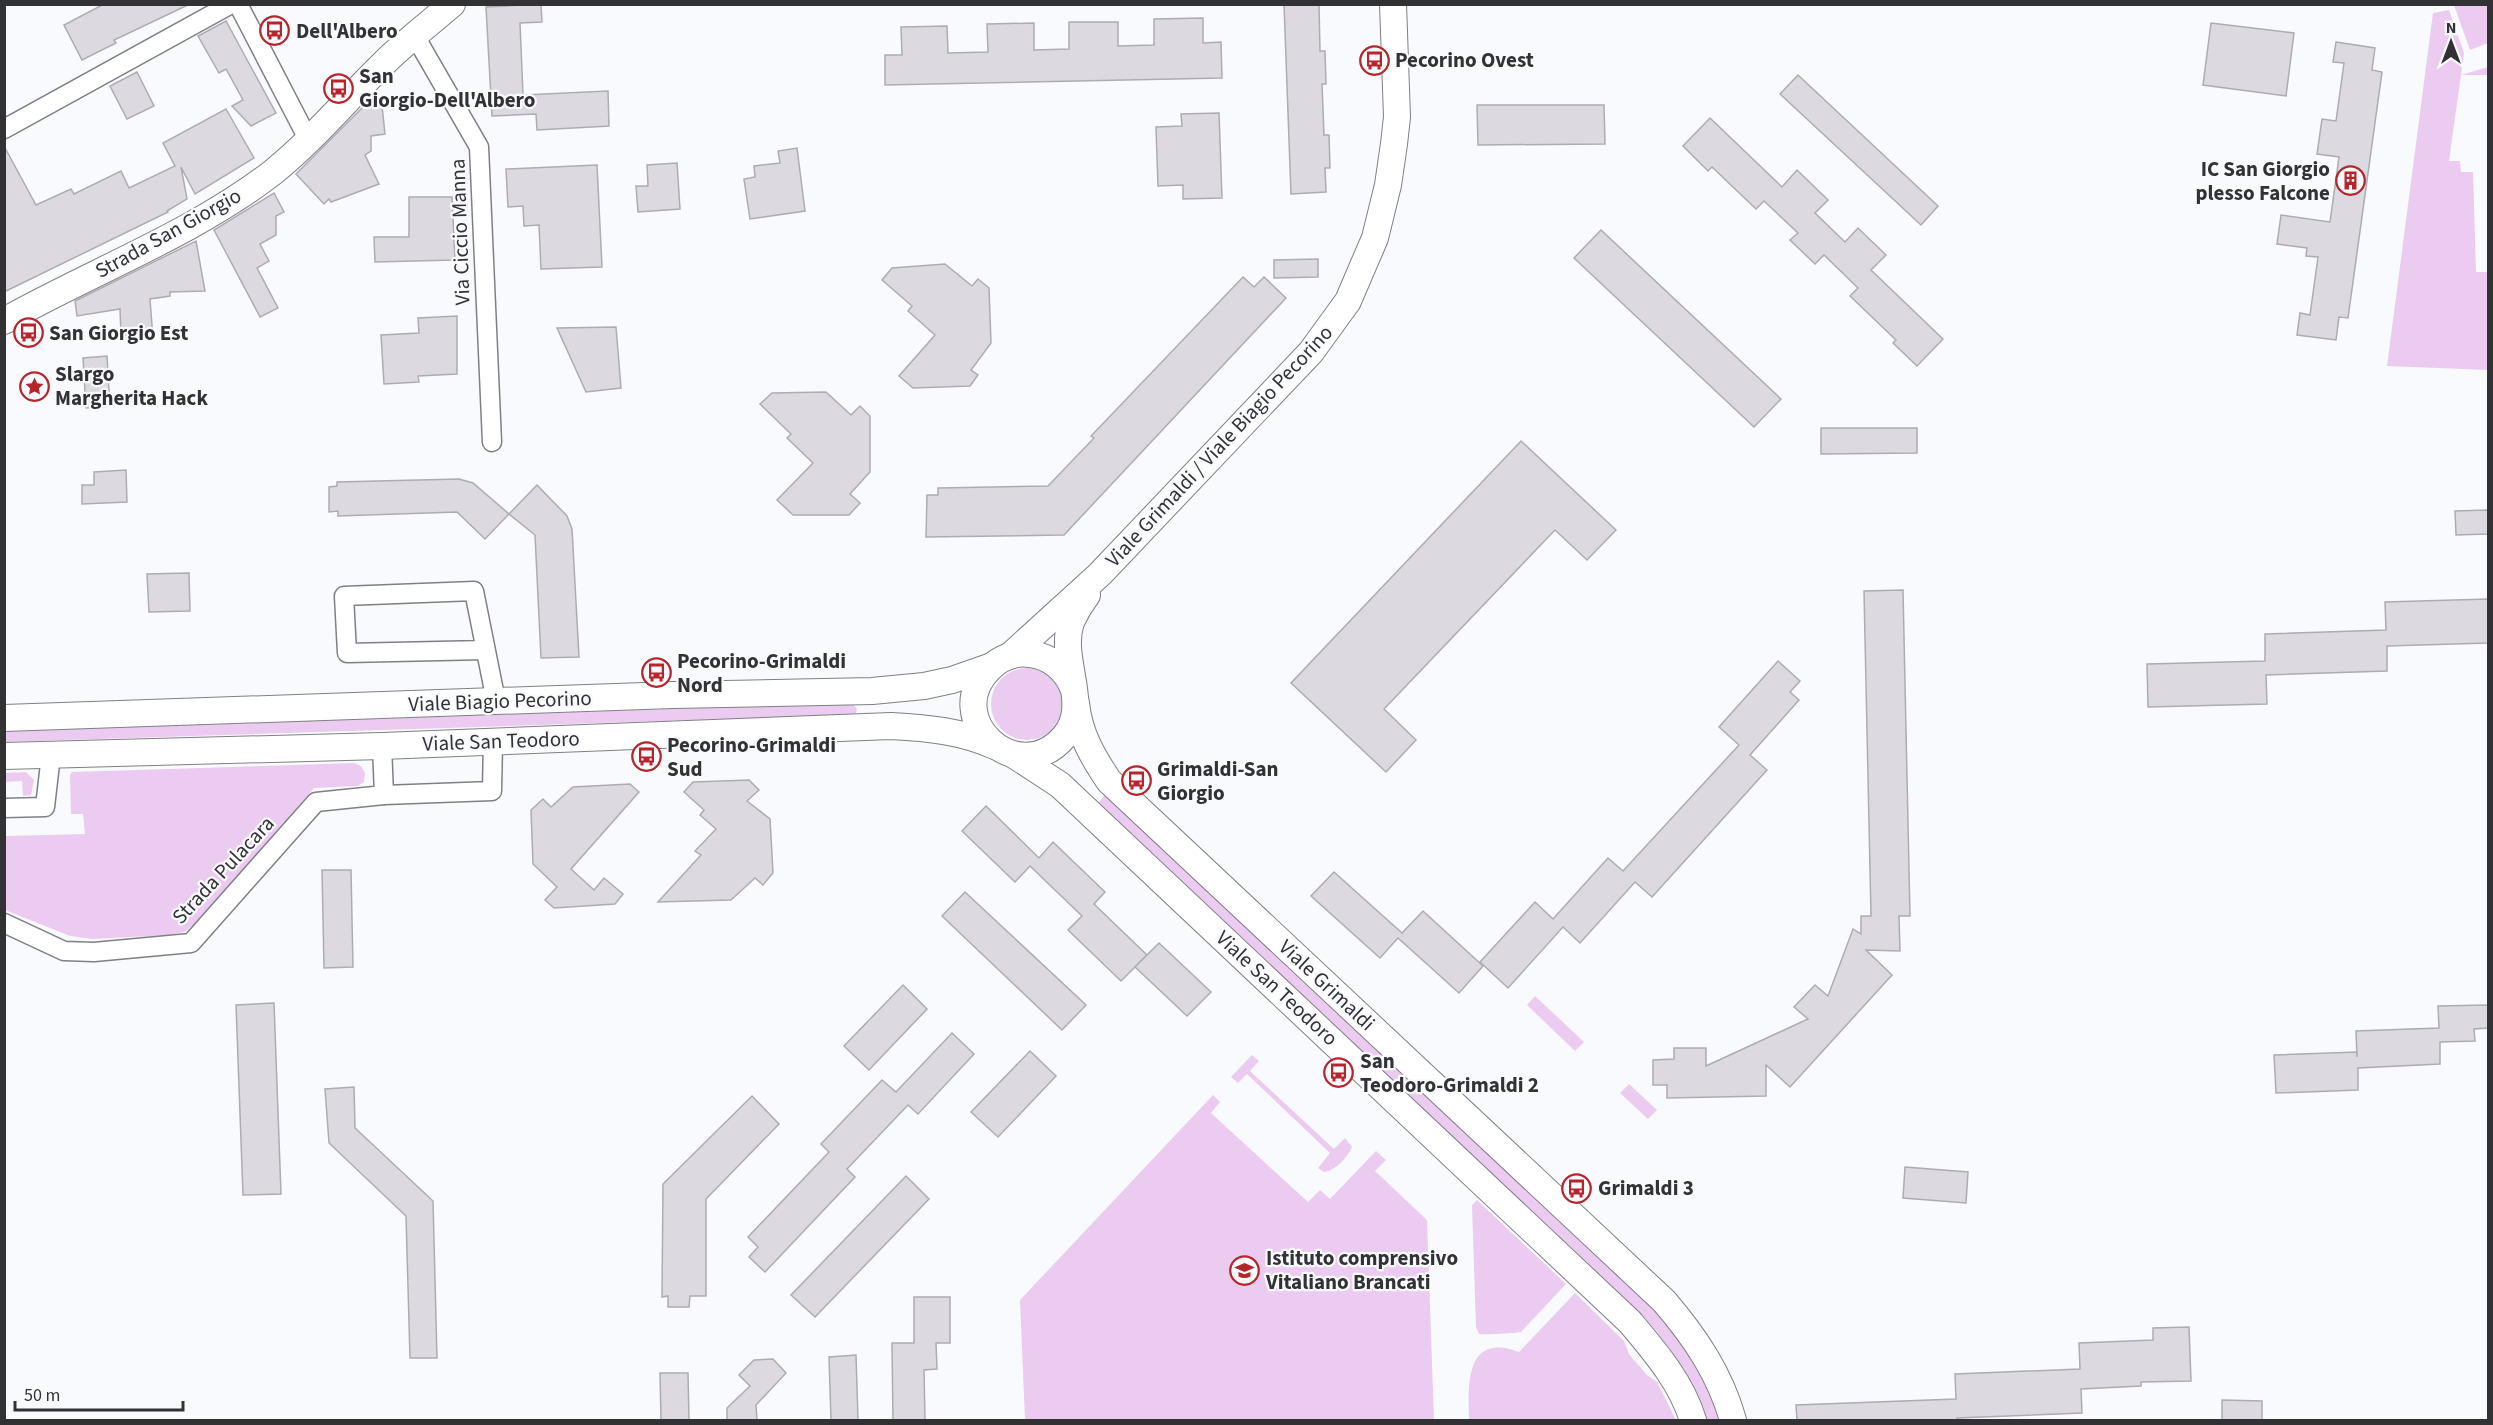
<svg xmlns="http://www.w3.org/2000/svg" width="2493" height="1425" font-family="'Source Sans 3',sans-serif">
<rect width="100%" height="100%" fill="#f9fafe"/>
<g fill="#eccbf0">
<path d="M2454,5H2488V43L2470,50Z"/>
<path d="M2449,10L2464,53L2461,75L2488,67V75H2461L2449,161H2460L2461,172H2473L2476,272H2488V370L2387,366L2433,13Z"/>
<circle cx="1027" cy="704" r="36"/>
<path d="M852,703L857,709L856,713L851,715L5,742L4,731Z"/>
<path d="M354,763L361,766L365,773L364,782L358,786L314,788L196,923L184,932L169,935L92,939L70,936L5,910V836L85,834L83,814H71L70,775L72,772Z"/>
<path d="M26,772L34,780L31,795L23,796L22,781L5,782V773Z"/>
<path d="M1104,796H1109L1656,1310C1683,1344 1708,1378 1720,1420H1705C1691,1381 1672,1350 1645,1318L1100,806L1098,803Z"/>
<path d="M1535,996L1584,1042L1575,1051L1527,1005Z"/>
<path d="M1252,1055L1259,1061L1250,1071L1334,1149L1345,1138L1352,1147C1348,1157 1335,1171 1324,1172L1318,1168L1330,1153L1247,1074L1238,1083L1231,1077Z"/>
<path d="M1629,1084L1657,1110L1648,1119L1620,1093Z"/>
<path d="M1213,1095L1220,1102L1211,1113L1308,1202L1320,1190L1330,1199L1376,1151L1386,1160L1375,1171L1427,1220L1434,1420H1025L1020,1300Z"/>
<path d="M1477,1200L1566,1284L1521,1332C1516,1333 1482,1335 1479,1334L1476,1327L1472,1205Z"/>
<path d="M1575,1293L1624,1341L1629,1354L1647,1375L1657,1382L1676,1420H1469C1468,1385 1465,1332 1519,1352Z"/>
</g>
<g fill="#dcd9e1" stroke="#aeabb3" stroke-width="1.5">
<path d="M104,4H190L114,40L116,43L82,60L64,25Z"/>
<path d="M541,4L542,22L520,23L523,95L608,91L609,126L537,130L536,114L492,116L486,7Z"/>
<path d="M1284,4H1319L1320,51H1325L1326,84H1322L1324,135H1329L1330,168H1325L1326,192L1291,194Z"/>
<path d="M1203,18V43L1221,42L1222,78L885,85V55H902L901,27L947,26L948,53L988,52L987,24L1034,23V50L1069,49V22H1118V46L1154,45V19Z"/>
<path d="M226,21L276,113L251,126L232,106L243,100L226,69L219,73L198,36Z"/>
<path d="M2211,23L2294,33L2286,96L2203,85Z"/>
<path d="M2336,42L2375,48L2372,70L2382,72L2348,318L2339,317L2336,340L2297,335L2300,313L2310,315L2318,257L2306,256L2307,248L2277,244L2281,215L2330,222L2339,157L2317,154L2322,119L2336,121L2344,63L2333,62Z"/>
<path d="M137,72L154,106L127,119L110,86Z"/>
<path d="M1798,75L1938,206L1921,225L1780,94Z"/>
<path d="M1477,105H1604L1605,144L1478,145Z"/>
<path d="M364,106H382L385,134L371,136V151L365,155L379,184L331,202L329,199L324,204L296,174Z"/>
<path d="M226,109L254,158L195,194L181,167L187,199L167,211L168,212L4,292V146L36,205L71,189L74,194L121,171L129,188L175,166L163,143Z"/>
<path d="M1219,113L1222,198L1183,199V185L1158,186L1156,127L1182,126L1181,114Z"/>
<path d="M1710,118L1782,187L1797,170L1828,200L1815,213L1845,242L1858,228L1886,255L1871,270L1943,339L1917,366L1893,343L1896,340L1850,296L1858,288L1824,255L1815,264L1790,240L1798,233L1764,201L1756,209L1712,167L1708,171L1683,146Z"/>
<path d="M797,148L805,211L750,219L744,179L755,177L754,166L780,163L778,151Z"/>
<path d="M677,163L680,209L638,212L636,186H648L647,165Z"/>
<path d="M597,165L602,267L541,269L539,225L524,226L523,206L508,207L506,169Z"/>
<path d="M274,193L284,212L276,216V235L260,244L269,261L257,268L278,308L260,317L214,230Z"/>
<path d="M409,197H452L455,260L375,262L374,237H409Z"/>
<path d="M1601,230L1781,399L1754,427L1574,258Z"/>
<path d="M196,241L205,291L170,292V296L150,299L153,339L121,335L120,309L77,316L75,301Z"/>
<path d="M1318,259V277L1274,278V260Z"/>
<path d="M945,264L972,286L978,279L989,288L991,343L971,370L978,375L970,386L913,388L899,376L935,335L908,311L912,306L882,280L892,268Z"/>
<path d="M1243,277L1254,287L1264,277L1286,298L1064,535L926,537L927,495H938V488L1048,486L1094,438L1091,436Z"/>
<path d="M457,316V374L418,376L419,382L384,384L381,335L419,333L418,318Z"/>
<path d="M616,327L621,388L586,392L557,328Z"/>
<path d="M107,356L110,406L86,408L83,358Z"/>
<path d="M826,392L851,415L860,406L870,416V472L850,494L860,503L849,515H793L777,500L813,463L787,438L791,434L760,404L772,393Z"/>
<path d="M1821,428H1917V453L1821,454Z"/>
<path d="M1521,441L1616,530L1587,560L1555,530L1384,709L1416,740L1386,772L1291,683Z"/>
<path d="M126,470L127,502L82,504V485H94V472Z"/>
<path d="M459,479L473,483L509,514L485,539L457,512L338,516V511L329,512V487L337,486V482Z"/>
<path d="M537,485L567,516L572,529L579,657L541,658L535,535L509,514Z"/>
<path d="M2488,510V534L2456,535L2455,511Z"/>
<path d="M189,573L190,611L149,612L147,574Z"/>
<path d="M1903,590L1910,916H1899L1900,951L1866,950L1892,975L1790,1087L1766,1065V1096L1667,1098V1085H1653V1060L1674,1059V1048H1706V1066L1808,1019L1794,1007L1815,985L1828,996L1853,929L1861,934V916H1871L1864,591Z"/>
<path d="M2488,599V643L2387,646V671L2266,675L2267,704L2148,707L2147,664L2265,661V634L2386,630L2385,602Z"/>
<path d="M1778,661L1800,681L1790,692L1799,700L1750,755L1767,770L1652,897L1635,882L1580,943L1563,927L1508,988L1480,962L1535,902L1553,919L1608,858L1623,871L1739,745L1719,727Z"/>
<path d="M749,780L759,790L747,801L770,819L773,873L763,885L755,878L731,900L658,902L701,855L695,851L716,829L700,815L704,810L684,792L693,782Z"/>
<path d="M630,784L639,792L571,869L594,890L604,878L623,894L615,904L554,908L545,900L557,887L533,864L531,810L543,799L551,807L573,787Z"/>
<path d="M986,806L1039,858L1053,842L1105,892L1094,904L1147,955L1121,981L1068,930L1082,916L1030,866L1015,882L962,831Z"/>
<path d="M322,870H351L353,967L324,968Z"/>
<path d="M1334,872L1402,933L1423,911L1483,966L1459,993L1398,938L1380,958L1311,896Z"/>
<path d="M965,892L1086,1005L1062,1030L942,916Z"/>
<path d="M1159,943L1211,992L1187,1016L1135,967Z"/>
<path d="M903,985L927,1009L869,1070L844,1046Z"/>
<path d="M274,1003L281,1194L243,1195L236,1005Z"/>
<path d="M2488,1005V1028L2474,1029L2475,1041L2440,1042V1064L2358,1068V1090L2276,1093L2274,1055L2357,1052V1057L2356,1031L2439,1028L2438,1006Z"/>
<path d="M952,1033L974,1054L918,1114L908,1105L847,1169L855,1177L765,1272L749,1257L758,1247L748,1237L829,1152L821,1144L882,1080L896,1092Z"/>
<path d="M1030,1051L1056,1076L998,1137L971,1112Z"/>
<path d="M354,1087L355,1128L433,1201L437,1358H410L406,1216L329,1143L325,1089Z"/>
<path d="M752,1096L779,1124L706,1199V1296H690L689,1307H668V1296L662,1297L663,1184Z"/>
<path d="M1905,1167L1968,1172L1966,1203L1903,1198Z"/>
<path d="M906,1176L929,1199L815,1317L791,1295Z"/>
<path d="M914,1297H950V1343H936L937,1369L924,1370L925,1420H893L892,1343H914Z"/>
<path d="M2189,1327L2191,1381L2141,1382V1386L2081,1389L2082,1413L1957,1418V1420H1797L1796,1405L1956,1399L1955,1374L2080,1369L2079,1343L2153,1340V1328Z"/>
<path d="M856,1355L858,1420H831L829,1357Z"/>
<path d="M773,1359L786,1373L756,1405L757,1420H727V1408L750,1386L739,1375L754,1360Z"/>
<path d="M660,1373H688L689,1420H661Z"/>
<path d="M2222,1400L2262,1401V1420H2222Z"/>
</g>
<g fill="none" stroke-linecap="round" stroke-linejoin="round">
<defs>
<g id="street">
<path d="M238,4L308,139"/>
<path d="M415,36L479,147L492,442"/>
<path d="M4,129L231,4"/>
<path d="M485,650L347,653L344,596L474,591L496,701"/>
<path d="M384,795L492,791L493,741"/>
<path d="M4,808L45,807L51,755"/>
<path d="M4,923L64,951L94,952L191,943L316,802L384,795L382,746"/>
</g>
<g id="secondary">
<path d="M4,321C93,271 191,235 272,173C312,141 346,100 383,64C404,43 429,24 452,4"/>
<path d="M1010,656L1100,574L1311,352L1348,301L1375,238L1388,185L1394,144L1397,117L1393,4"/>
<path d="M1074,690C1067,671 1051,656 1030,654C1015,652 1000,658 989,669C940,719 1018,790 1064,737C1092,706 1058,660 1071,622C1075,613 1081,603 1087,595"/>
<path d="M1076,703C1079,733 1092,756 1109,781L1664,1301C1695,1337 1720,1374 1733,1420"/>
<path d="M4,718L673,695L872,691L924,686L952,680L992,666"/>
<path d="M1014,755L1060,785L1630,1322C1656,1353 1681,1382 1693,1420"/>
<path d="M4,756L382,746L891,726C928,728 961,731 995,746"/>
</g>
</defs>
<use href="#street" stroke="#7f7f86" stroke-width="21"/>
<use href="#secondary" stroke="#7f7f86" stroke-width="28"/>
<use href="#street" stroke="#fff" stroke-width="18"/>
<use href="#secondary" stroke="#fff" stroke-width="26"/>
</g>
<defs>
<symbol id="bus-ring" viewBox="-11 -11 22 22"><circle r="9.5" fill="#f9fafe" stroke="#b5252c" stroke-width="1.5"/><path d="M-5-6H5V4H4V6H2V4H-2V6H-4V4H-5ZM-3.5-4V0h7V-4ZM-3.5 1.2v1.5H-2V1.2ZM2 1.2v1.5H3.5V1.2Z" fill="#b5252c"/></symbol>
<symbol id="building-ring" viewBox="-11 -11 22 22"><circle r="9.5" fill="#f9fafe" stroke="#b5252c" stroke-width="1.5"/><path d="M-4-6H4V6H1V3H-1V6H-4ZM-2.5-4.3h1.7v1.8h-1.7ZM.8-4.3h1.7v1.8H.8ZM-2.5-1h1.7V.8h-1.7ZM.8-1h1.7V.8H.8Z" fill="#b5252c"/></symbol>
<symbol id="sight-ring" viewBox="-11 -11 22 22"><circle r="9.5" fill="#f9fafe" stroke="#b5252c" stroke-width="1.5"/><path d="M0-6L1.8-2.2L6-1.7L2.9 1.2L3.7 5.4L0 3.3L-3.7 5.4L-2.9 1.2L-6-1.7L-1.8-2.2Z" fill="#b5252c"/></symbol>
<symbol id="school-ring" viewBox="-11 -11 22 22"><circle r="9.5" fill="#f9fafe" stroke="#b5252c" stroke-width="1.5"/><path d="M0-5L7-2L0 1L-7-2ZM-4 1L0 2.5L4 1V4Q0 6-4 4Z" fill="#b5252c"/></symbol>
</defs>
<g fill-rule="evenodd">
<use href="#bus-ring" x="258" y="14" width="33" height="33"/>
<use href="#bus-ring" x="1358" y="44" width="33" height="33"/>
<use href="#bus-ring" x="322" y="72" width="33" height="33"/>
<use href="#building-ring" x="2334" y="164" width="33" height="33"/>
<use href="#bus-ring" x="12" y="316" width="33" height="33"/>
<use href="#sight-ring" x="18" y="370" width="33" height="33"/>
<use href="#bus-ring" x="640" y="656" width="33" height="33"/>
<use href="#bus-ring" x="630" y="740" width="33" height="33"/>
<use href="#bus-ring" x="1120" y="764" width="33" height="33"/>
<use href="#bus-ring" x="1322" y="1056" width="33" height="33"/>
<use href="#bus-ring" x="1560" y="1172" width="33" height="33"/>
<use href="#school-ring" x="1228" y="1254" width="33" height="33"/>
</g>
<g text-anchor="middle" stroke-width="4.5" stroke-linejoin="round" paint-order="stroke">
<g font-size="21" font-weight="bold" fill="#323235" stroke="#f9fafe" text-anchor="start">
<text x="296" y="38">Dell'Albero</text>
<text x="1395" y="67">Pecorino Ovest</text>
<text x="359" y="83">San<tspan x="359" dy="24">Giorgio-Dell'Albero</tspan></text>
<text x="2330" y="176" text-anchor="end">IC San Giorgio<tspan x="2330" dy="24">plesso Falcone</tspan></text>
<text x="49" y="340">San Giorgio Est</text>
<text x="55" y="381">Slargo<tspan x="55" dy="24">Margherita Hack</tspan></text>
<text x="677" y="668">Pecorino-Grimaldi<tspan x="677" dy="24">Nord</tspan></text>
<text x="667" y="752">Pecorino-Grimaldi<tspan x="667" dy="24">Sud</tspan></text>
<text x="1157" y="776">Grimaldi-San<tspan x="1157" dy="24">Giorgio</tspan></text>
<text x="1360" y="1068">San<tspan x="1360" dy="24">Teodoro-Grimaldi 2</tspan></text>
<text x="1598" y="1195">Grimaldi 3</text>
<text x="1266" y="1265">Istituto comprensivo<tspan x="1266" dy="24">Vitaliano Brancati</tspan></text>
</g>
<g font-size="21" fill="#323235" stroke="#f9fafe">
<text transform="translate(460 232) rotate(-92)" y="7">Via Ciccio Manna</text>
<text transform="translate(168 233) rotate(-29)" y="7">Strada San Giorgio</text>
<text transform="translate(1219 446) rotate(-47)" y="7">Viale Grimaldi / Viale Biagio Pecorino</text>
<text transform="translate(500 701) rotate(-2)" y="7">Viale Biagio Pecorino</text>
<text transform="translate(501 741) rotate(-2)" y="7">Viale San Teodoro</text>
<text transform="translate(223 870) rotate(-47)" y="7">Strada Pulacara</text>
<text transform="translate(1327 985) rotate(43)" y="7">Viale Grimaldi</text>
<text transform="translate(1277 988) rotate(43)" y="7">Viale San Teodoro</text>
</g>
</g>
<rect width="2493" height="1425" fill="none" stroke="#323235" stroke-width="12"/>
<g transform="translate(2451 42)" stroke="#f9fafe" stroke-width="4.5" paint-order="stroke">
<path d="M0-4.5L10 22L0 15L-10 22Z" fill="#323235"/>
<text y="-9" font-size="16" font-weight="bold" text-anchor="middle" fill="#323235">N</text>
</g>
<path d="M15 1401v9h168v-9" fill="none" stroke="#323235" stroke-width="3"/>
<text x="24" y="1401" font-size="18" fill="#323235" stroke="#f9fafe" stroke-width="4.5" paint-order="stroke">50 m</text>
</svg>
